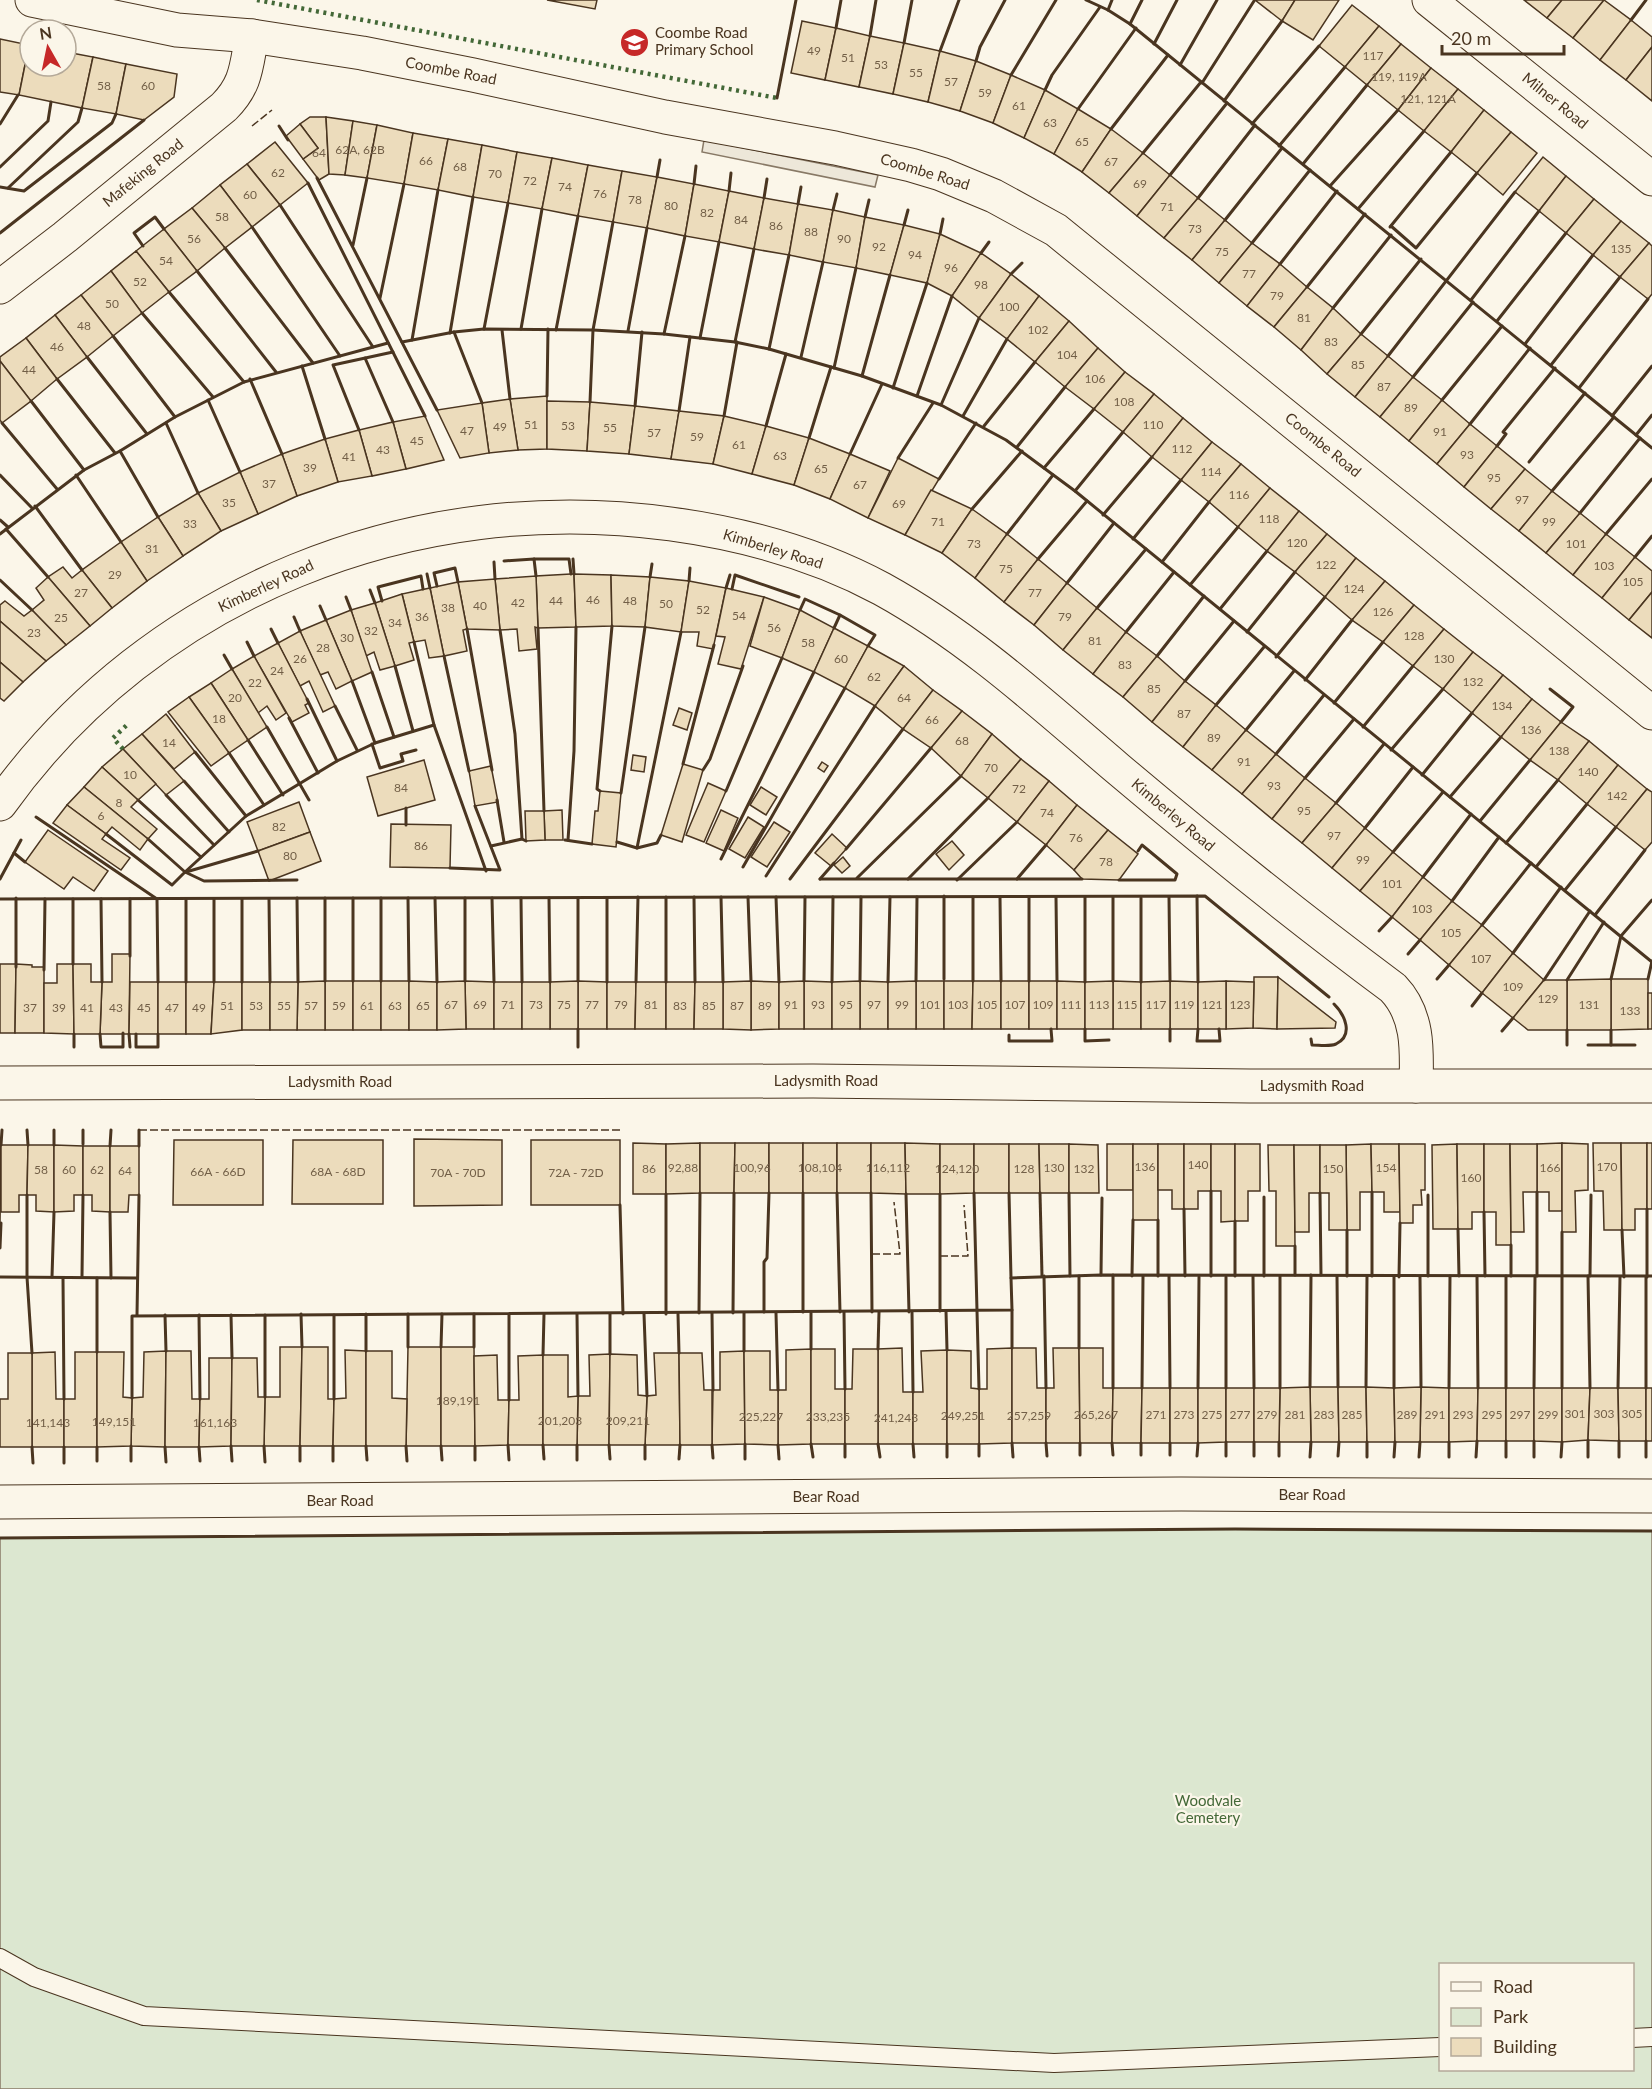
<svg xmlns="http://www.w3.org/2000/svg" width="1652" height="2089" font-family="Lato,sans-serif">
<rect width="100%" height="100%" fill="#fbf6e9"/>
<path fill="#dce7d0" stroke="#887966" stroke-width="1.5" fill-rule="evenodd" d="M1235,1529L1652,1531V2089H0V1538ZM1440,1964H1632V2070H1440Z"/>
<path fill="#ede7d9" stroke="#887966" stroke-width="1.5" d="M704,140L878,175L875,187L702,152Z"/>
<g fill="#ecdcbc" stroke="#4a3520" stroke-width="1.5">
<path d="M547,0H597L595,9Z"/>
<path d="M1255,0H1295L1282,21Z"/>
<path d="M1295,0H1339L1313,40L1282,21Z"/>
<path d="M1524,0H1562L1547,18Z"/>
<path d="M1562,0H1604L1573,38L1547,18Z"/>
<path d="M1604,0L1631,20L1600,60L1573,38Z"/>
<path d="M1352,5L1379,26L1345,67L1319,46Z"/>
<path d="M1631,20L1652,37V47L1626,80L1600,60Z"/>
<path d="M802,21L836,28L825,80L791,73Z"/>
<path d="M1379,26L1401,44L1367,85L1345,67Z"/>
<path d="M836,28L870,36L859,87L825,80Z"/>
<path d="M870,36L904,43L893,94L859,87Z"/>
<path d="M0,39L29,45L19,95L0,92Z"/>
<path d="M904,43L940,51L928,102L893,94Z"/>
<path d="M1401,44L1431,68L1398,110L1367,85Z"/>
<path d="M29,45L30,66H66V52L93,57L82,108L19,95Z"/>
<path d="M1652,47V101L1626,80Z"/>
<path d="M940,51L976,61L960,111L928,102Z"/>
<path d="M93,57L126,64L116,114L82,108Z"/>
<path d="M976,61L1011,75L993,123L960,111Z"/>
<path d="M126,64L177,74L174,97L144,120L116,114Z"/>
<path d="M1431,68L1458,89L1424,131L1398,110Z"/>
<path d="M1011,75L1045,90L1024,138L993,123Z"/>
<path d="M1458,89L1484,110L1451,152L1424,131Z"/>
<path d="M1045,90L1078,109L1054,154L1024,138Z"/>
<path d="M1078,109L1111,129L1082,172L1054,154Z"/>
<path d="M1484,110L1511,132L1477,173L1451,152Z"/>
<path d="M310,117H326L329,174L319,180L303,159L318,148L300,124Z"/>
<path d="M326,117L353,121L345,175L329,174Z"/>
<path d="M353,121L377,125L367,178L345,175Z"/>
<path d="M300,124L318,148L303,159L286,136Z"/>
<path d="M377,125L413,133L404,184L367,178Z"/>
<path d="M1111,129L1143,153L1109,193L1082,172Z"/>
<path d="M1511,132L1537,153L1503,195L1477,173Z"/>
<path d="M413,133L448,139L438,190L404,184Z"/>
<path d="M448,139L482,145L473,197L438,190Z"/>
<path d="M275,142L308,183L280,205L247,164Z"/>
<path d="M482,145L517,152L508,203L473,197Z"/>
<path d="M517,152L552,158L542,209L508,203Z"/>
<path d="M1143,153L1170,175L1137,216L1109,193Z"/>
<path d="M1543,157L1566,176L1539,211L1515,192Z"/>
<path d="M552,158L588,165L578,216L542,209Z"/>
<path d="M247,164L280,205L252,227L220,185Z"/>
<path d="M588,165L622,171L613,222L578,216Z"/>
<path d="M622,171L657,177L647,228L613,222Z"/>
<path d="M1170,175L1198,198L1164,238L1137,216Z"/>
<path d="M1566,176L1594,199L1566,233L1539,211Z"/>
<path d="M657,177L694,184L685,236L647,228Z"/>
<path d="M694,184L729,191L719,242L685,236Z"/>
<path d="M220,185L252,227L225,248L192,208Z"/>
<path d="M729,191L764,198L754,249L719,242Z"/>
<path d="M764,198L798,204L789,255L754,249Z"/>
<path d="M1198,198L1225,220L1192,260L1164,238Z"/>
<path d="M1594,199L1621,221L1593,255L1566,233Z"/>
<path d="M798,204L833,210L823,262L789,255Z"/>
<path d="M192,208L225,248L197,271L164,229Z"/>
<path d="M833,210L865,217L856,268L823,262Z"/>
<path d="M865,217L904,225L890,275L856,268Z"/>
<path d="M1225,220L1252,243L1219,283L1192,260Z"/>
<path d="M1621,221L1649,243L1620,277L1593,255Z"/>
<path d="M904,225L940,234L927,283L890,275Z"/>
<path d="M164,229L197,271L169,292L136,251Z"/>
<path d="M940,234L981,253L952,296L927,283Z"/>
<path d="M1252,243L1280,264L1247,306L1219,283Z"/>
<path d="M1649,243L1652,246V294L1648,299L1620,277Z"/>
<path d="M136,251L169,292L142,313L111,271Z"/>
<path d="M981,253L1011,274L979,318L952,296Z"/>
<path d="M1280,264L1307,287L1274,327L1247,306Z"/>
<path d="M111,271L142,313L113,336L81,295Z"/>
<path d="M1011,274L1039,296L1007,339L979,318Z"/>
<path d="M1307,287L1333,308L1301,350L1274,327Z"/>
<path d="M81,295L113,336L87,357L55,315Z"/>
<path d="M1039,296L1069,321L1035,362L1007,339Z"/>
<path d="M1333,308L1361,334L1327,374L1301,350Z"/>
<path d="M55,315L87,357L57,379L26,338Z"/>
<path d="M1069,321L1098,348L1065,387L1035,362Z"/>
<path d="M1361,334L1388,356L1355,397L1327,374Z"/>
<path d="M26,338L57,379L31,401L0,361V357Z"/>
<path d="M1098,348L1125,372L1094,409L1065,387Z"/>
<path d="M1388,356L1413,377L1380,417L1355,397Z"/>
<path d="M0,361L31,401L2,423L0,420Z"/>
<path d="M1125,372L1154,394L1123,432L1094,409Z"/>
<path d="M1413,377L1442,400L1409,441L1380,417Z"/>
<path d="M1154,394L1183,418L1152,457L1123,432Z"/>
<path d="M547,396V449L518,450L510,399Z"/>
<path d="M510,399L518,450L489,453L482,403Z"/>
<path d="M1442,400L1470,424L1437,464L1409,441Z"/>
<path d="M547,401L590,402L587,451L547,449Z"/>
<path d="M590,402L635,406L629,454L587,451Z"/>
<path d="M482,403L489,453L460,458L437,410Z"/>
<path d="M635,406L679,411L671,459L629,454Z"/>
<path d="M679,411L724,416L713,464L671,459Z"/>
<path d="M425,416L444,460L406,469L393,422Z"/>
<path d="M724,416L766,426L752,474L713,464Z"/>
<path d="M1183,418L1212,442L1181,480L1152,457Z"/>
<path d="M393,422L406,469L372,476L359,430Z"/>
<path d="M1470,424L1497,446L1464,487L1437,464Z"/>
<path d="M766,426L809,438L794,485L752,474Z"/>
<path d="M359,430L372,476L338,482L325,439Z"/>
<path d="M809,438L850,454L830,499L794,485Z"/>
<path d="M325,439L338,482L297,496L282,454Z"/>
<path d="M1212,442L1241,464L1209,502L1181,480Z"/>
<path d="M1497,446L1525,469L1491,509L1464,487Z"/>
<path d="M282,454L297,496L258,514L240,472Z"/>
<path d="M850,454L890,471L868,518L830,499Z"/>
<path d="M898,458L939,479L905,535L868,518Z"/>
<path d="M1241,464L1270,488L1238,527L1209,502Z"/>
<path d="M1525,469L1552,491L1519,531L1491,509Z"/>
<path d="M240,472L258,514L221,531L198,493Z"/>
<path d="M1270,488L1299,511L1267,551L1238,527Z"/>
<path d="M931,490L972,509L942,553L905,535Z"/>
<path d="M1552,491L1580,513L1546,553L1519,531Z"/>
<path d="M198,493L221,531L183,556L158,517Z"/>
<path d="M972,509L1007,534L975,578L942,553Z"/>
<path d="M1299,511L1327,534L1295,572L1267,551Z"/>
<path d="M1580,513L1606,534L1573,575L1546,553Z"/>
<path d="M158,517L183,556L147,581L121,542Z"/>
<path d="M1007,534L1038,559L1004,602L975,578Z"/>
<path d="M1327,534L1356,558L1325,597L1295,572Z"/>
<path d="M1606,534L1635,557L1602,598L1573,575Z"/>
<path d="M121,542L147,581L112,608L82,570Z"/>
<path d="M1635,557L1652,571V592L1629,620L1602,598Z"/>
<path d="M1356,558L1385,581L1352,620L1325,597Z"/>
<path d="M1038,559L1067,583L1034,625L1004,602Z"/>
<path d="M63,567L72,578L82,570L112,608L90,626L48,577Z"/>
<path d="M571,574H574L576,627L538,628L536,576Z"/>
<path d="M574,574L611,575L612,626L576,627Z"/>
<path d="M611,575L650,577L645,627L612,626Z"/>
<path d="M536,576L538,628L535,627L537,649L519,651L517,629L500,630L495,579Z"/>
<path d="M48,577L90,626L66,645L32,610L44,600L36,588Z"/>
<path d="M650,577L689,581L681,632L645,627Z"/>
<path d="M495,579L500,630L467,629L458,582Z"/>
<path d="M689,581L726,588L713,649L697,646L699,632H681Z"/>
<path d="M1385,581L1414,605L1383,642L1352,620Z"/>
<path d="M458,582L467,629L463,630L467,651L444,656L430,588Z"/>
<path d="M1067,583L1097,608L1063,650L1034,625Z"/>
<path d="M430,588L444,656L429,658L425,640L414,642L402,594Z"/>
<path d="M726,588L764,597L741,669L718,664L725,637L716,636Z"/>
<path d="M1652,592V638L1629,620Z"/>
<path d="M402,594L414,642L409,643L414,660L395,666L375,603Z"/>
<path d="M764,597L800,610L782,658L750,646Z"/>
<path d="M5,601L24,616L32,610L66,645L46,661L0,621V605Z"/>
<path d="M375,603L395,666L380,670L374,652L366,656L351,610Z"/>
<path d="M1414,605L1444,629L1413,666L1383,642Z"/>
<path d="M1097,608L1126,632L1093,674L1063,650Z"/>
<path d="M351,610L372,672L352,681L326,620Z"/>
<path d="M800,610L834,628L814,672L782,658Z"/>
<path d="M326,620L352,681L336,689L328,672L320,675L300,631Z"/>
<path d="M0,621L46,661L23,682L0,662Z"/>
<path d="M834,628L868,646L845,688L814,672Z"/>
<path d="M1444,629L1473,652L1443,689L1413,666Z"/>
<path d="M300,631L335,706L323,712L309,681L300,686L278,643Z"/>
<path d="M1126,632L1157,656L1123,697L1093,674Z"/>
<path d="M278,643L309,703L305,705L309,713L292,722L254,656Z"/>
<path d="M868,646L904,666L875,706L845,688Z"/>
<path d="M1473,652L1503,675L1472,713L1443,689Z"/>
<path d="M254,656L286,713L276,720L267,706L258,713L232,669Z"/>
<path d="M1157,656L1185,681L1152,722L1123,697Z"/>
<path d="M0,662L23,682L4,701L0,698Z"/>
<path d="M904,666L933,690L903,729L875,706Z"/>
<path d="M232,669L267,727L248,740L211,683Z"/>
<path d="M1503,675L1532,699L1501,737L1472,713Z"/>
<path d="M1185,681L1216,705L1183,747L1152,722Z"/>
<path d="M211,683L248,740L229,753L189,697Z"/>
<path d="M933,690L962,711L931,748L903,729Z"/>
<path d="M189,697L229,753L211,766L168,712Z"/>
<path d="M1532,699L1561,722L1530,760L1501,737Z"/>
<path d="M1216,705L1246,730L1212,770L1183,747Z"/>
<path d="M679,708L692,713L687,730L673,725Z"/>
<path d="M962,711L992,734L961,776L931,748Z"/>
<path d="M166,714L195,752L174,769L142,734Z"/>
<path d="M1561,722L1589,741L1558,780L1530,760Z"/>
<path d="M1246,730L1276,754L1242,794L1212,770Z"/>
<path d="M142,734L184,781L166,795L123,749Z"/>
<path d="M992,734L1021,759L988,798L961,776Z"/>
<path d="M1589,741L1618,765L1587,804L1558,780Z"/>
<path d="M123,749L156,784L138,800L102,767Z"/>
<path d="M1276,754L1305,778L1272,819L1242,794Z"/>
<path d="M633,755L646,757L644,772L631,770Z"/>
<path d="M1021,759L1049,781L1017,822L988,798Z"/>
<path d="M424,760L435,800L378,816L367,777Z"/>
<path d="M822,762L828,766L824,772L818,768Z"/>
<path d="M683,764L703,770L682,842L661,835Z"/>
<path d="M1618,765L1647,789L1616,827L1587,804Z"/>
<path d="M491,766L498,802L475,806L469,771Z"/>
<path d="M102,767L138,800L131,807L157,829L148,839L84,787Z"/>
<path d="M1305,778L1336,803L1302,843L1272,819Z"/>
<path d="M1049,781L1077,805L1046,845L1017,822Z"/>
<path d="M708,783L726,791L704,842L686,835Z"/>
<path d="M84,787L148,839L140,850L112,827L106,834L67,805Z"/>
<path d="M761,787L777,797L766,815L750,805Z"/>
<path d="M1647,789L1652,792V842L1645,850L1616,827Z"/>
<path d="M600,791L621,793L616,847L592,844L595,811H598Z"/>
<path d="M299,802L310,832L258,851L247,822Z"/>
<path d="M1336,803L1365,828L1332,868L1302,843Z"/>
<path d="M67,805L106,834L102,839L130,858L121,870L53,823Z"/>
<path d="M1077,805L1108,830L1074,870L1046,845Z"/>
<path d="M562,810L563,840H545L544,811Z"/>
<path d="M721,810L738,818L724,851L706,843Z"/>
<path d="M525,811H544L545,840L526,841Z"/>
<path d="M748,817L764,827L745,858L729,849Z"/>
<path d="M774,822L790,832L767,867L751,857Z"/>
<path d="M391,824L451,825L450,868L390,867Z"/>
<path d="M1365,828L1393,852L1360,891L1332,868Z"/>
<path d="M48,830L108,871L94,891L73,877L64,889L25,862Z"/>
<path d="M1108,830L1138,854L1119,880L1082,879L1074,870Z"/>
<path d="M310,832L321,861L269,881L258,851Z"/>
<path d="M832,834L847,848L831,866L815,853Z"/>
<path d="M952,841L964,855L949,870L936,854Z"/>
<path d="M1393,852L1423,877L1392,917L1360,891Z"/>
<path d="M843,857L850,866L842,873L834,865Z"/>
<path d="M1423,877L1452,901L1420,940L1392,917Z"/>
<path d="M1452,901L1482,925L1449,965L1420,940Z"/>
<path d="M1482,925L1513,953L1482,993L1449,965Z"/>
<path d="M1513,953L1544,980L1513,1018L1482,993Z"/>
<path d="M112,954H130L129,1034H100L102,982H112Z"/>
<path d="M0,964H16L15,1033H0Z"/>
<path d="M16,964L32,965V967H44V1033H15Z"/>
<path d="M57,964H73L74,1034L44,1033V983H57Z"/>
<path d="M73,964H91V982H102L100,1034H74Z"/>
<path d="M1254,977H1278L1277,1029L1253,1028Z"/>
<path d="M1278,977L1336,1022L1335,1028L1277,1029Z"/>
<path d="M1611,979H1648V1029L1611,1030Z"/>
<path d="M1611,979V1030H1567V980Z"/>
<path d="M1544,980H1567V1030H1528L1513,1018Z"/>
<rect x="325" y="981" width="28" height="49"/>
<path d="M325,981V1030H297L298,982Z"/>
<rect x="353" y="981" width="28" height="49"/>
<rect x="381" y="981" width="28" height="49"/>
<path d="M409,981L437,982V1030H409Z"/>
<path d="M465,981L494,982V1029H466Z"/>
<path d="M465,981L466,1029L437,1030V982Z"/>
<path d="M578,981L607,982V1029H578Z"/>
<path d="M578,981V1029H550V982Z"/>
<path d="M751,981L779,982V1029L751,1030Z"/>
<path d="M751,981V1030L723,1029V982Z"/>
<path d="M804,981L832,982V1029H804Z"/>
<path d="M804,981V1029H779V982Z"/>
<path d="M860,981L888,982V1029H860Z"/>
<path d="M860,981V1029H832V982Z"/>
<rect x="916" y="981" width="28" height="48"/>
<path d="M916,981V1029H888V982Z"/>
<path d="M944,981H973L972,1029H944Z"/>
<path d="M973,981H1001V1029H972Z"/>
<rect x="1001" y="981" width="28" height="48"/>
<rect x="1029" y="981" width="28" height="48"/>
<path d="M1057,981L1085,982V1029H1057Z"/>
<path d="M1113,981L1141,982V1029H1113Z"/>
<path d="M1113,981V1029H1085V982Z"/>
<path d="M1170,981L1198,982V1029H1170Z"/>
<path d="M1170,981V1029H1141V982Z"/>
<path d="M1226,981L1254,982L1253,1028L1226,1029Z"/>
<path d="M1226,981V1029H1198V982Z"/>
<path d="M130,982H158V1034H129Z"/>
<rect x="158" y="982" width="28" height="52"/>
<path d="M186,982H214L211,1034H186Z"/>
<path d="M214,982H242V1030L211,1034Z"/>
<rect x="242" y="982" width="28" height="48"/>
<path d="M270,982H298L297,1030H270Z"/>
<rect x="494" y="982" width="28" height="47"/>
<rect x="522" y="982" width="28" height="47"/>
<path d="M607,982H636L635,1029H607Z"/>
<path d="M636,982H666V1029H635Z"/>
<path d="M666,982H695L694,1029H666Z"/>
<path d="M695,982H723V1029H694Z"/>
<rect x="1648" y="993" width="4" height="36"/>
<path d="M414,1139L502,1140V1205L414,1206Z"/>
<path d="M174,1140H263V1205H173Z"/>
<path d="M293,1140H383V1204H292Z"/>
<rect x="531" y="1140" width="89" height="65"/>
<path d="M633,1143L666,1144V1194H633Z"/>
<path d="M700,1143V1193L666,1194V1144Z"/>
<path d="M700,1143H735L734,1193H700Z"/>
<path d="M735,1143H769V1193H734Z"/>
<rect x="769" y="1143" width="34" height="50"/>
<rect x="803" y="1143" width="34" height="50"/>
<rect x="837" y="1143" width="34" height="50"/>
<path d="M871,1143H905L906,1194L871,1193Z"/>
<path d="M905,1143L940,1144V1194H906Z"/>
<path d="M1562,1143V1211H1549V1192H1537V1144Z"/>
<path d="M1562,1143L1588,1144V1190L1575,1191L1576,1232H1562Z"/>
<path d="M1593,1143H1621L1622,1230H1604L1603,1191H1594Z"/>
<path d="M1621,1143H1647V1209H1635V1230H1622Z"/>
<rect x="1647" y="1143" width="5" height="66"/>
<path d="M940,1144H974V1193L940,1194Z"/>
<rect x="974" y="1144" width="35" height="49"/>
<path d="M1009,1144H1039L1040,1193H1009Z"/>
<path d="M1039,1144H1069V1193H1040Z"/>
<path d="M1069,1144L1098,1145L1099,1193H1069Z"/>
<rect x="1107" y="1144" width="26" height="46"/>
<rect x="1133" y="1144" width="25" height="76"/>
<path d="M1158,1144H1184V1209H1172V1190H1158Z"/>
<path d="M1184,1144H1211V1191H1198V1209H1184Z"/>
<path d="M1211,1144H1235V1221L1221,1222V1191H1211Z"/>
<path d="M1235,1144H1260V1191H1248V1221H1235Z"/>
<path d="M1371,1144L1372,1192H1360V1230H1347L1346,1145Z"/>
<path d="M1371,1144H1399L1400,1212H1384V1192H1372Z"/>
<path d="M1399,1144H1425V1190H1421L1422,1205H1413V1223H1400Z"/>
<path d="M1457,1144L1458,1229H1433L1432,1145Z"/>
<path d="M1457,1144H1484V1212H1472V1229H1458Z"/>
<path d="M1484,1144H1510L1511,1245H1496V1212H1484Z"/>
<path d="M1510,1144H1537V1192H1523L1524,1232H1511Z"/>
<path d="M0,1145H1L0,1223Z"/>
<path d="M1,1145H28L27,1195H19V1212H1Z"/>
<path d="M28,1145H54V1212L36,1211V1195H27Z"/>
<path d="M54,1145L83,1146V1195H74V1211L54,1212Z"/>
<path d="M1268,1145H1294L1295,1246H1276V1191H1269Z"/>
<path d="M1294,1145H1320V1193H1309V1232H1295Z"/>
<path d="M1320,1145H1346L1347,1230H1329V1193H1320Z"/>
<path d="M83,1146H110V1212L92,1211V1195H83Z"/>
<path d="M110,1146H139V1195H129L128,1212H110Z"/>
<path d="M280,1347H302L300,1446H264L265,1397H280Z"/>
<path d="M302,1347H328V1399H334L333,1446H300Z"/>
<path d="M408,1347H441V1446H406Z"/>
<path d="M441,1347H474L475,1446H441Z"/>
<path d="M902,1348L903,1392H913V1444H878V1349Z"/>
<path d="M1012,1348V1443L979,1444V1389H987V1349Z"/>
<path d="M1012,1348H1036L1037,1388H1046V1443H1012Z"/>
<path d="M1053,1348H1079L1080,1443H1046V1388H1054Z"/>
<path d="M1079,1348H1103V1388H1113L1112,1443H1080Z"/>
<path d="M811,1349V1444L778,1445V1390H786V1350Z"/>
<path d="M811,1349H835V1389H845V1444H811Z"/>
<path d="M853,1349H878V1444H845V1389H852Z"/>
<path d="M345,1350L366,1351V1446H333L334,1399L346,1398Z"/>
<path d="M947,1350V1444H913V1392H923L921,1351Z"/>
<path d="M947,1350L971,1351V1388L979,1389V1444H947Z"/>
<path d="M166,1351L165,1447L131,1446L132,1398L143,1397L144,1352Z"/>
<path d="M166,1351H191L192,1399H200L199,1447H165Z"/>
<path d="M366,1351H392V1398L407,1399L406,1446H366Z"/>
<path d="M744,1351L745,1444L712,1445L713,1390H720V1352Z"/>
<path d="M744,1351H770V1390H778V1445L745,1444Z"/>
<path d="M55,1352L56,1399H64V1447H32V1353Z"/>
<path d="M75,1352H97V1447H64V1399H75Z"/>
<path d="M97,1352H124L123,1397L132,1398L131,1446L97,1447Z"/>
<path d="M8,1353H32V1447H0V1399H8Z"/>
<path d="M654,1353H679L680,1445H645L647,1396L656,1395Z"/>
<path d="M679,1353H702L704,1390H712V1445H680Z"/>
<path d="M610,1354L609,1445H577L578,1396H590L589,1355Z"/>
<path d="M610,1354L637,1355L638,1395L647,1396L645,1445H609Z"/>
<path d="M497,1355L498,1400H509L508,1445L475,1446L474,1356Z"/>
<path d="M543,1355V1445H508L509,1400H519L518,1356Z"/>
<path d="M543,1355H568V1397L578,1396L577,1445H543Z"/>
<path d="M209,1358H232L231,1446L199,1447L200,1399H209Z"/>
<path d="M232,1358H257L258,1397H265L264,1446H231Z"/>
<path d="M1310,1387H1338L1339,1442H1311Z"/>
<path d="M1310,1387L1311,1442H1279L1280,1388Z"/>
<path d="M1338,1387H1366L1367,1442H1339Z"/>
<path d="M1366,1387L1394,1388L1395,1442H1367Z"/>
<path d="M1421,1387L1449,1388V1442H1420Z"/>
<path d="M1421,1387L1420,1442H1395L1394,1388Z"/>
<path d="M1113,1388H1142L1141,1443H1112Z"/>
<path d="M1142,1388H1170V1443H1141Z"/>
<rect x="1170" y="1388" width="28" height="55"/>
<path d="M1198,1388H1226V1442L1198,1443Z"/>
<rect x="1226" y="1388" width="28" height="54"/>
<path d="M1254,1388H1280L1279,1442H1254Z"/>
<path d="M1449,1388H1478L1477,1441L1449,1442Z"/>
<path d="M1478,1388H1506V1441H1477Z"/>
<rect x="1506" y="1388" width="28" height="53"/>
<path d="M1534,1388H1562V1442L1534,1441Z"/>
<path d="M1562,1388H1590L1588,1440L1562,1442Z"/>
<path d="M1590,1388H1618L1619,1441L1588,1440Z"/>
<path d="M1618,1388H1646V1441H1619Z"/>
<rect x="1646" y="1388" width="6" height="53"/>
</g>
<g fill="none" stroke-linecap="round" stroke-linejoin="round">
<defs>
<g id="service">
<path d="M0,1958L34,1977L144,2016L1054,2063L1440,2047"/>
<path d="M1632,2038L1652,2037"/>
</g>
<g id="minor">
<path d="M32,0L177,30L252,36L362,53L473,75L665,117L835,148L911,165L941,174L994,196L1056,230L1093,260L1652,713"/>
<path d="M1429,0L1652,179"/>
<path d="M0,287L65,237L224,107C247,84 246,66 252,36"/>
<path d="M0,804C152,591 414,488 671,524C744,534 817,554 882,589C969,637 1042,704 1117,768C1207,844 1299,918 1393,988C1419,1015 1417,1051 1416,1086"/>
<path d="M0,1083L813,1081L1250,1086H1652"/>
</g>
<path id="tertiary" d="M0,1502L1181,1494L1652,1496"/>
</defs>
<use href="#service" stroke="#4a3520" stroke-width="20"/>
<use href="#minor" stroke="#4a3520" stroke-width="35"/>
<use href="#tertiary" stroke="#4a3520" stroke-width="35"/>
<use href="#service" stroke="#fbf6e9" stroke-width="18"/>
<use href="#minor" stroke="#fbf6e9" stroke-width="33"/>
<use href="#tertiary" stroke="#fbf6e9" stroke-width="33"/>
<g stroke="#436837" stroke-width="4.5" stroke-dasharray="3 4.5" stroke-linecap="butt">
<path d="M257,0L777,98"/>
<path d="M123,749L113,738L128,724"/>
</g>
<g stroke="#4a3520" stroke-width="1.5" stroke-dasharray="8 3" stroke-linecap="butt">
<path d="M252,126L272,110"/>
<path d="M139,1130H623"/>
<path d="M872,1254H900L894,1202"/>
<path d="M940,1256H968L964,1205"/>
</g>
<g stroke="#4a3520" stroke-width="3">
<path d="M1086,0L1108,10L1130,24L1652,448"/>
<path d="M1108,10L1112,0"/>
<path d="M1631,20L1646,0"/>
<path d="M1130,24L1142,0"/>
<path d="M836,28L841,0"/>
<path d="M870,36L876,0"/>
<path d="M904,43L912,0"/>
<path d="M1154,44L1177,0"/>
<path d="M940,51L959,0"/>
<path d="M976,61L980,47L1005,0"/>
<path d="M1180,65L1217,0"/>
<path d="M1011,75L1056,0"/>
<path d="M1202,83L1254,1"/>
<path d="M1045,90L1052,75L1100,7"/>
<path d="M777,98L796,0"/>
<path d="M1224,101L1282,21"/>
<path d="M1078,109L1136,28"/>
<path d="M0,124L18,95"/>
<path d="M1252,124L1319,46"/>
<path d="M279,126L288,140"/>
<path d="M1111,129L1168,55"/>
<path d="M1279,146L1345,67"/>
<path d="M1143,153L1201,82"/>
<path d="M1303,164L1367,85"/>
<path d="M0,167L48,121L51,102"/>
<path d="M1170,175L1227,103"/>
<path d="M657,177L660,160"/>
<path d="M317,178L437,410"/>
<path d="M308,183L425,416"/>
<path d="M694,184L696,166"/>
<path d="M1330,186L1398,110"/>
<path d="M0,187L24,191L112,123L116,114"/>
<path d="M8,188L78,122L82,108"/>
<path d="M729,191L731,173"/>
<path d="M764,198L767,179"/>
<path d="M1198,198L1255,125"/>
<path d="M798,204L801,187"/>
<path d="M280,205L373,347"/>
<path d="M1358,209L1424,131"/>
<path d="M833,210L837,194"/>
<path d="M865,217L869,200"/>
<path d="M1225,220L1282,148"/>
<path d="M904,225L908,210"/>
<path d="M1391,226L1416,248L1477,173"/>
<path d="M252,227L340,356"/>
<path d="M1390,227L1451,152"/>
<path d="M0,233L144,120"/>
<path d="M940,234L943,219"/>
<path d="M1252,243L1310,170"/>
<path d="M353,245L367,178"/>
<path d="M143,246L134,233L155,217L164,229"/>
<path d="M225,248L313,363"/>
<path d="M981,253L989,242"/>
<path d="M1280,264L1337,191"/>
<path d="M197,271L276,372"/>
<path d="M1011,274L1022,263"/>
<path d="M1307,287L1365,214"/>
<path d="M169,292L244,382"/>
<path d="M380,298L404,184"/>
<path d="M1471,300L1539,211"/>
<path d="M1333,308L1391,235"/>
<path d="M142,313L213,397"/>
<path d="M1497,321L1566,233"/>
<path d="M484,329L508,203"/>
<path d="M521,329L542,209"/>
<path d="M502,330L510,399"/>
<path d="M556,330L578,216"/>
<path d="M628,331L647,228"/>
<path d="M454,332L482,403"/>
<path d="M450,333L473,197"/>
<path d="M664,334L685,236"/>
<path d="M1361,334L1421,259"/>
<path d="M113,336L175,417"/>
<path d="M700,338L719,242"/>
<path d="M412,340L438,190"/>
<path d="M402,342L454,332L484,329L593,330L664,334L735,342L769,349L862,376L941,405L1006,440L1075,491L1652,962"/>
<path d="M735,342L754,249"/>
<path d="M1525,344L1593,255"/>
<path d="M769,349L789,255"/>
<path d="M1388,356L1515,192"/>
<path d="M87,357L147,434"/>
<path d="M801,357L823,262"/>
<path d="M365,358L393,422"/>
<path d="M1551,365L1620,277"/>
<path d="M302,366L325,439"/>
<path d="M834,368L856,268"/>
<path d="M862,376L890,275"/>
<path d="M1413,377L1473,302"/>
<path d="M57,379L115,453"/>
<path d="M250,379L282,454"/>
<path d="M893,388L927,283"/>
<path d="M1579,388L1648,299"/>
<path d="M547,396L548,329"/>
<path d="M917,396L952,296"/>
<path d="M208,400L240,472"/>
<path d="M1442,400L1502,326"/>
<path d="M31,401L84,470"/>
<path d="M590,402L593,330L613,222"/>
<path d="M941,405L979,318"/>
<path d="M635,406L642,332"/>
<path d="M679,411L690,337"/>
<path d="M724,416L737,342"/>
<path d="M963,416L1007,339"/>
<path d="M1612,416L1652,366"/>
<path d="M2,423L57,489"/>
<path d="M166,423L198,493"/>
<path d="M1470,424L1530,348"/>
<path d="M766,426L786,354"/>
<path d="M984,426L1035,362"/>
<path d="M359,430L333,365L393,352"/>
<path d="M1636,435L1652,415"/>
<path d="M809,438L831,367"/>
<path d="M1497,446L1506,434L1503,432L1555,368"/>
<path d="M1017,447L1065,387"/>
<path d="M120,451L158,517"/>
<path d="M850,454L882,384"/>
<path d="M898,458L933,403"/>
<path d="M1529,462L1585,393"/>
<path d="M1044,468L1094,409"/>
<path d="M0,475L32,508"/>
<path d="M76,475L121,542"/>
<path d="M939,479L976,423"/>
<path d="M1075,491L1123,432"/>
<path d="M1552,491L1614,417"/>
<path d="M35,506L82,570"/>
<path d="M972,509L1022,451"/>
<path d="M1580,513L1640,438"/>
<path d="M1103,515L1152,457"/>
<path d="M0,520L8,527"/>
<path d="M6,529L48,577"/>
<path d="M0,534L84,470L120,451L175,417L244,382L388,343"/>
<path d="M1007,534L1053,475"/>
<path d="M1606,534L1652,479"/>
<path d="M1133,539L1181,480"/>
<path d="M1635,557L1652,536"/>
<path d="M534,559H569L571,574"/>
<path d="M573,559L574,574"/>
<path d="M1038,559L1087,501"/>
<path d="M504,561L534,559L536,576"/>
<path d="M494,562L495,579"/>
<path d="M1162,562L1209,502"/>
<path d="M427,574L430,588"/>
<path d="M650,577L652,564"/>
<path d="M0,580L32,610"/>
<path d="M689,581L690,568"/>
<path d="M1067,583L1114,523"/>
<path d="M1190,585L1238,527"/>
<path d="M437,586L434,573L455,568L458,582"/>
<path d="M726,588L730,575"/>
<path d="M732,589L735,575L799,597"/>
<path d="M370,590L375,603"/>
<path d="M346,597L351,610"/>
<path d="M382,601L378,587L421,576L423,589"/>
<path d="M320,606L326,620"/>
<path d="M1097,608L1146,549"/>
<path d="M1220,609L1267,551"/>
<path d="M800,610L805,599L840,615L875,635L868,646"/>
<path d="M294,617L300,631"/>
<path d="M538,628L544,811"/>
<path d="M834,628L840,615"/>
<path d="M271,629L278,643"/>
<path d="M467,629L492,770"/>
<path d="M500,630L515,734L522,839L526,841"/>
<path d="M1126,632L1174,572"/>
<path d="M1247,632L1295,572"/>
<path d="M247,642L254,656"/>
<path d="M414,642L434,725"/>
<path d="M224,655L232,669"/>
<path d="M444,656L469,771"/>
<path d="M1157,656L1204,596"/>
<path d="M1276,657L1325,597"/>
<path d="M395,666L413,731"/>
<path d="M372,672L394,737"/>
<path d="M1305,680L1352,620"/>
<path d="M352,681L375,743"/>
<path d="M1185,681L1234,621"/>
<path d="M1550,689L1573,707L1561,722"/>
<path d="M307,699L337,761"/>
<path d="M1334,703L1383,642"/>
<path d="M1216,705L1264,647"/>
<path d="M335,706L357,750"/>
<path d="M289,718L318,773"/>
<path d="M267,727L309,800"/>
<path d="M1363,727L1413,666"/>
<path d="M1246,730L1294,671"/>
<path d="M248,740L283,795"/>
<path d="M372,744L380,768L403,761L401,754L416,750"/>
<path d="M1391,750L1443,689"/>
<path d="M195,752L246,816"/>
<path d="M229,753L264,805"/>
<path d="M1276,754L1324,695"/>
<path d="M683,764L714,645"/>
<path d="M703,770L710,759L743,666"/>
<path d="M1422,775L1472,713"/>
<path d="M1305,778L1354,719"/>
<path d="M184,781L229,832"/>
<path d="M600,791L597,789L612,626"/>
<path d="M726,791L782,658"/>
<path d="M621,793L645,627"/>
<path d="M166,795L214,845"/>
<path d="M1450,797L1501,737"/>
<path d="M138,800L201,857"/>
<path d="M497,800L504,842"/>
<path d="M1336,803L1384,744"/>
<path d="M406,808V825"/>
<path d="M36,817L157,899L158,982"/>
<path d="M1480,821L1530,760"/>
<path d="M1365,828L1413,767"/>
<path d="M106,834L172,885L185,872L148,839"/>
<path d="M565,840L592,844"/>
<path d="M568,840L574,751L576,627"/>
<path d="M617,842L637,848L657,843L661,835"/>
<path d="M1506,843L1558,780"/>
<path d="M491,846L522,839"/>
<path d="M637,848L681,632"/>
<path d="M846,849L931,748"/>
<path d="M1393,852L1443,792"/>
<path d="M14,853L25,862"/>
<path d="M721,859L814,672"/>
<path d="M743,867L845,688"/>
<path d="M1536,867L1587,804"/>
<path d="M450,868L500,870L475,806"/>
<path d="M186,872L258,851"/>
<path d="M766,876L875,706"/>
<path d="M1423,877L1471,814"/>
<path d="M857,878L961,776"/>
<path d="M0,879L21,840"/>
<path d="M790,879L903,729"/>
<path d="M820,879H1082"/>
<path d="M820,879L834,863"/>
<path d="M908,879L988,798"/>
<path d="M1017,879L1046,845"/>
<path d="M297,880L204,881L185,872L246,816L337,761L375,743L434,725L486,871"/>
<path d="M957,880L1017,822"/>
<path d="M1119,880H1175L1177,874L1142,845L1138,851"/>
<path d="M1565,890L1616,827"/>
<path d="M1197,896L1198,982"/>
<path d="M666,897V982"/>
<path d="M694,897L695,982"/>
<path d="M721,897L723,982"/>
<path d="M748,897L751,981"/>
<path d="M776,897L779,982"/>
<path d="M1000,897L1001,981"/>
<path d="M1029,897V981"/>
<path d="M1056,897L1057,981"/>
<path d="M1085,897V982"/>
<path d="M1113,897V981"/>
<path d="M1169,897L1170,981"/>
<path d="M16,898V967"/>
<path d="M297,898L298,982"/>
<path d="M325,898V981"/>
<path d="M353,898V981"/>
<path d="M381,898V981"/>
<path d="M408,898L409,981"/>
<path d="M435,898L437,982"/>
<path d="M465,898V981"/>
<path d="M492,898L494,982"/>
<path d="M521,898L522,982"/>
<path d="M549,898L550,982"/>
<path d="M578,898V981"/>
<path d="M1141,898V982"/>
<path d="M0,899L1205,896L1329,997"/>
<path d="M73,899V964"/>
<path d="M101,899L102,982"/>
<path d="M130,899V956"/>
<path d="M214,899V982"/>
<path d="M242,899V982"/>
<path d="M269,899L270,982"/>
<path d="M186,900V982"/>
<path d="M1452,901L1499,837"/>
<path d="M1595,915L1645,850"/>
<path d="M1482,925L1531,863"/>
<path d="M1379,931L1392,917"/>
<path d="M1513,953L1561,887"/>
<path d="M1408,954L1420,940"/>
<path d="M44,970L45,899"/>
<path d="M944,979V896"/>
<path d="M1437,979L1449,965"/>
<path d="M1611,979L1621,936L1652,900"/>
<path d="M1648,979L1652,961"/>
<path d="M1544,980L1590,911"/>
<path d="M1567,980L1604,922"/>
<path d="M804,981L805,897"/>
<path d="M860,981L861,897"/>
<path d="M916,981L917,897"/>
<path d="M973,981V897"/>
<path d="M607,982V898"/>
<path d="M636,982L638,897"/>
<path d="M832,982L833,897"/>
<path d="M888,982L890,897"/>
<path d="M1472,1006L1482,993"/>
<path d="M1085,1029V1041L1109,1040"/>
<path d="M1170,1029V1041"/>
<path d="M1198,1029L1197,1041H1220L1219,1029"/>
<path d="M1502,1031L1513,1018"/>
<path d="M74,1034V1047"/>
<path d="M100,1034L101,1047H123V1033"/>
<path d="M129,1034L130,1047"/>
<path d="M136,1034V1047H158V1034"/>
<path d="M1009,1035V1041H1052L1051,1029"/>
<path d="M1311,1039L1312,1045C1319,1045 1329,1047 1336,1044C1354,1035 1345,1015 1334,1004"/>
<path d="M1567,1045V1030"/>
<path d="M1588,1045H1635"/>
<path d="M1611,1045V1030"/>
<path d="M578,1047V1029"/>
<path d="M27,1130L28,1145"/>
<path d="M83,1130V1144"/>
<path d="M139,1130V1146"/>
<path d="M1,1145L2,1130"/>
<path d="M54,1145V1130"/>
<path d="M110,1146L111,1130"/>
<path d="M1372,1192V1276"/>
<path d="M803,1193V1312"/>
<path d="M837,1193L840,1312"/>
<path d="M871,1193L872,1312"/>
<path d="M974,1193L979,1389"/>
<path d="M1009,1193L1011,1278"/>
<path d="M1040,1193L1042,1276"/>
<path d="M1069,1193L1070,1276"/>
<path d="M1320,1193L1321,1275"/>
<path d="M666,1194V1314"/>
<path d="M906,1194L909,1312"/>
<path d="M940,1194V1311"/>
<path d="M27,1195V1277L32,1353"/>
<path d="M620,1205L623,1314"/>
<path d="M1184,1209L1185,1276"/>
<path d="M1647,1209V1277"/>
<path d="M110,1212L111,1278"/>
<path d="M1484,1212L1485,1276"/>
<path d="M1235,1221V1276"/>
<path d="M1458,1229L1459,1276"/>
<path d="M1622,1230L1624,1277"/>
<path d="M1511,1245V1276"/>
<path d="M0,1248L1,1223"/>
<path d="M1101,1275L1102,1198"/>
<path d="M1295,1275V1246"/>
<path d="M1044,1276L1046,1388"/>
<path d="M1079,1276V1348"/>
<path d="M1132,1276L1133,1220"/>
<path d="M1158,1276V1220"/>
<path d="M1169,1276L1170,1388"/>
<path d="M1211,1276V1191"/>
<path d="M1253,1276L1254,1388"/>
<path d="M1264,1276V1197"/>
<path d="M1280,1276V1388"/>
<path d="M1337,1276L1338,1387"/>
<path d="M1347,1276V1230"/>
<path d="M1394,1276V1388"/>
<path d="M1428,1276V1195"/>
<path d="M1477,1276L1478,1388"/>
<path d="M1506,1276V1388"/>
<path d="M1537,1276V1192"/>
<path d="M1588,1276L1590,1388"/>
<path d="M1590,1276L1591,1195"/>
<path d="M0,1277L137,1278"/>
<path d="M52,1277L54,1212"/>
<path d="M82,1277L83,1195"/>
<path d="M1226,1277V1388"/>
<path d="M1399,1277L1400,1223"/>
<path d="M1420,1277L1421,1387"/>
<path d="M1646,1277V1388"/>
<path d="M63,1278L64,1399"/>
<path d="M1012,1310V1348"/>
<path d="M946,1311L947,1350"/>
<path d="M764,1312V1262L767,1258L769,1193"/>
<path d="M844,1312L845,1389"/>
<path d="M912,1312L913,1392"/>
<path d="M699,1313L700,1193"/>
<path d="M712,1313L713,1390"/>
<path d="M733,1313L734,1193"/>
<path d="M744,1313V1351"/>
<path d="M776,1313L778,1390"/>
<path d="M811,1313V1349"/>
<path d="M301,1314L302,1347"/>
<path d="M366,1314V1351"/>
<path d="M577,1314L578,1396"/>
<path d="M644,1314L647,1396"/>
<path d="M678,1314L679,1353"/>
<path d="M137,1315L139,1195"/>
<path d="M165,1315L166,1351"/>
<path d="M199,1315L200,1399"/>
<path d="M231,1315L232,1358"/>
<path d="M265,1315V1397"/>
<path d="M408,1347V1314"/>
<path d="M441,1347L442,1314"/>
<path d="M474,1347V1314"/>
<path d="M878,1349L879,1312"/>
<path d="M97,1352V1278"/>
<path d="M610,1354V1314"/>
<path d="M543,1355L544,1314"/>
<path d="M1310,1387L1311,1275"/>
<path d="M1366,1387L1367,1276"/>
<path d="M1113,1388V1275"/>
<path d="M1142,1388L1143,1276"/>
<path d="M1198,1388L1199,1277"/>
<path d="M1449,1388L1450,1276"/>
<path d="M1534,1388L1535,1276"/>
<path d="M1562,1388V1232"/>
<path d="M1618,1388L1620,1277"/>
<path d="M132,1398V1316L1012,1310L1011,1278L1101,1275L1652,1276"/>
<path d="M334,1399V1315"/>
<path d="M509,1400V1314"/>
<path d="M1588,1440V1457"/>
<path d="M1506,1441V1457"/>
<path d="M1534,1441V1457"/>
<path d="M1619,1441V1457"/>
<path d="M1254,1442V1456"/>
<path d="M1279,1442V1456"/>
<path d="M1367,1442V1457"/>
<path d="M1449,1442V1457"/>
<path d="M1012,1443L1013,1457"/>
<path d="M1046,1443L1047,1456"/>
<path d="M1080,1443V1455"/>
<path d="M1112,1443L1113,1455"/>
<path d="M1141,1443V1455"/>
<path d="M1170,1443V1455"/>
<path d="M745,1444V1459"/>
<path d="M811,1444L813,1457"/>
<path d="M845,1444V1457"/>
<path d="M878,1444L880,1457"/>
<path d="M913,1444L914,1457"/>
<path d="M947,1444V1457"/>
<path d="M979,1444V1456"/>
<path d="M508,1445L509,1460"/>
<path d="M543,1445L544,1459"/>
<path d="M577,1445V1460"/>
<path d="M609,1445L610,1459"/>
<path d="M645,1445V1459"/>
<path d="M712,1445L713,1458"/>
<path d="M778,1445L779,1459"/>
<path d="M131,1446V1461"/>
<path d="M231,1446L232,1461"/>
<path d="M264,1446L265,1462"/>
<path d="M333,1446V1461"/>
<path d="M366,1446L367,1460"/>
<path d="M406,1446L407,1461"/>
<path d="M441,1446L442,1460"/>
<path d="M475,1446V1460"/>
<path d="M32,1447L33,1463"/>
<path d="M64,1447V1463"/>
<path d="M97,1447V1461"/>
<path d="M165,1447L166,1462"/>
<path d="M199,1447L200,1461"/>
<path d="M1197,1456L1198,1443"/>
<path d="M1226,1456V1442"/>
<path d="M1338,1456L1339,1442"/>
<path d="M1310,1457L1311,1442"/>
<path d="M1394,1457L1395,1442"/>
<path d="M1419,1457L1420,1442"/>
<path d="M1476,1457L1477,1441"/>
<path d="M1561,1457L1562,1442"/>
<path d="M1646,1457V1441"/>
<path d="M679,1459L680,1445"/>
<path d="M300,1461V1446"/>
<path d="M0,1538L1235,1529L1652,1531"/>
</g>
</g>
<defs>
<symbol id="school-disc" viewBox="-11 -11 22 22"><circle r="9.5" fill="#c62828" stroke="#fbf6e9"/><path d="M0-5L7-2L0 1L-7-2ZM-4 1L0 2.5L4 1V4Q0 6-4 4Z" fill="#fff"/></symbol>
</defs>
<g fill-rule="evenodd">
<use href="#school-disc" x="618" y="26" width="33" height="33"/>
</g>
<g text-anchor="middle" stroke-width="4.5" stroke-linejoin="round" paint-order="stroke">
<g font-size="12" fill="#725f47">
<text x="814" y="55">49</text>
<text x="1373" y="60">117</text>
<text x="848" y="62">51</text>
<text x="881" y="69">53</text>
<text x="916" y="77">55</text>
<text x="1399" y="81">119, 119A</text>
<text x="951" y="86">57</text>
<text x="104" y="90">58</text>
<text x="148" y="90">60</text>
<text x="985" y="97">59</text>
<text x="1428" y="103">121, 121A</text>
<text x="1019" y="110">61</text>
<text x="1050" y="127">63</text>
<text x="1082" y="146">65</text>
<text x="360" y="154">62A, 62B</text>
<text x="319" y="157">64</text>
<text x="426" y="165">66</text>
<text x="1111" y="166">67</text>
<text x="460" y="171">68</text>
<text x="278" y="177">62</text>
<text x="495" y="178">70</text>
<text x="530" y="185">72</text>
<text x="1140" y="188">69</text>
<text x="565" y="191">74</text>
<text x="600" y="198">76</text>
<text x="250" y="199">60</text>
<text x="635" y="204">78</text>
<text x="671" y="210">80</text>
<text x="1167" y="211">71</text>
<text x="707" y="217">82</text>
<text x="222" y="221">58</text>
<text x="741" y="224">84</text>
<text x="776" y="230">86</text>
<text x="1195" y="233">73</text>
<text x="811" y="236">88</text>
<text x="194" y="243">56</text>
<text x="844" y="243">90</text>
<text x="879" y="251">92</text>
<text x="1621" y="253">135</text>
<text x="1222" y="256">75</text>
<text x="915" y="259">94</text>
<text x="166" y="265">54</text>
<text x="951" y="272">96</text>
<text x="1249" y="278">77</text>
<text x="140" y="286">52</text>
<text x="981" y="289">98</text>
<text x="1277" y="300">79</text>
<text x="112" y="308">50</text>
<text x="1009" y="311">100</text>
<text x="1304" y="322">81</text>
<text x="84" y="330">48</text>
<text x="1038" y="334">102</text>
<text x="1331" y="346">83</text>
<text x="57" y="351">46</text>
<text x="1067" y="359">104</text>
<text x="1358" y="369">85</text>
<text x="29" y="374">44</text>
<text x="1095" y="383">106</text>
<text x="1384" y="391">87</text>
<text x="1124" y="406">108</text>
<text x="1411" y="412">89</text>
<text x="531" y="429">51</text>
<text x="1153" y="429">110</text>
<text x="568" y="430">53</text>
<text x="500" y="431">49</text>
<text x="610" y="432">55</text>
<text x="467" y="435">47</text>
<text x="1440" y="436">91</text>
<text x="654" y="437">57</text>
<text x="697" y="441">59</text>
<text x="417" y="445">45</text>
<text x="739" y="449">61</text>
<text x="1182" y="453">112</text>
<text x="383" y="454">43</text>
<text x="1467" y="459">93</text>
<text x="780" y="460">63</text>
<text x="349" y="461">41</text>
<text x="310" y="472">39</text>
<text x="821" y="473">65</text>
<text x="1211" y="476">114</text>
<text x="1494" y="482">95</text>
<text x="269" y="488">37</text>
<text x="860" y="489">67</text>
<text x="1239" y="499">116</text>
<text x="1522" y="504">97</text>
<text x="229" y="507">35</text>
<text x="899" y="508">69</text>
<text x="1269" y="523">118</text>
<text x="938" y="526">71</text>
<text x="1549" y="526">99</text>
<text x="190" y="528">33</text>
<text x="1297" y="547">120</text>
<text x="974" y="548">73</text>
<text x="1576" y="548">101</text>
<text x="152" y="553">31</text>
<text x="1326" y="569">122</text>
<text x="1604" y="570">103</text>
<text x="1006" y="573">75</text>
<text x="115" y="579">29</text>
<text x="1633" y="586">105</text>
<text x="1354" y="593">124</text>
<text x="81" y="597">27</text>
<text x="1035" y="597">77</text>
<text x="593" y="604">46</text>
<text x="556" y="605">44</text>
<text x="630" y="605">48</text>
<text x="518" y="607">42</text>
<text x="666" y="608">50</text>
<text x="480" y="610">40</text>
<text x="448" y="612">38</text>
<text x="703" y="614">52</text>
<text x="1383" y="616">126</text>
<text x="739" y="620">54</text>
<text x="422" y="621">36</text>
<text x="1065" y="621">79</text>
<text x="61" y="622">25</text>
<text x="395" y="627">34</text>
<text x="774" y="632">56</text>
<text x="371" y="635">32</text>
<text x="34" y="637">23</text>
<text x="1414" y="640">128</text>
<text x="347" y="642">30</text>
<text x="1095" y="645">81</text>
<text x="808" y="647">58</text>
<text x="323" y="652">28</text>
<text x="300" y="663">26</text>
<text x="841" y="663">60</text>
<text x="1444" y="663">130</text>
<text x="1125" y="669">83</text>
<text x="277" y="675">24</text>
<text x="874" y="681">62</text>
<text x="1473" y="686">132</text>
<text x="255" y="687">22</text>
<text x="1154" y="693">85</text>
<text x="235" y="702">20</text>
<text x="904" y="702">64</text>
<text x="1502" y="710">134</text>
<text x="1184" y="718">87</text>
<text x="219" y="723">18</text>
<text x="932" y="724">66</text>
<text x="1531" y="734">136</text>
<text x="1214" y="742">89</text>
<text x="962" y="745">68</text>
<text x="169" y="747">14</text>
<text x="1559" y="755">138</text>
<text x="1244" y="766">91</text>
<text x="991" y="772">70</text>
<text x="1588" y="776">140</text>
<text x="130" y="779">10</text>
<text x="1274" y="790">93</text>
<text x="401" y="792">84</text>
<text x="1019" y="793">72</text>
<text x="1617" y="800">142</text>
<text x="119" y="807">8</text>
<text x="1304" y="815">95</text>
<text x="1047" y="817">74</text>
<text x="101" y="820">6</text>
<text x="279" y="831">82</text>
<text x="1334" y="840">97</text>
<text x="1076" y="842">76</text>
<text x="421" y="850">86</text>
<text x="290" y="860">80</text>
<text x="1363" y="864">99</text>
<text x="1106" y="866">78</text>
<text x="1392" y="888">101</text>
<text x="1422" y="913">103</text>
<text x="1451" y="937">105</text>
<text x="1481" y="963">107</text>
<text x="1513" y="991">109</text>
<text x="1548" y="1003">129</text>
<text x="451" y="1009">67</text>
<text x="480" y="1009">69</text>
<text x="508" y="1009">71</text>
<text x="536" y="1009">73</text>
<text x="564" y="1009">75</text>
<text x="592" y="1009">77</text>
<text x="621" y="1009">79</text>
<text x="651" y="1009">81</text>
<text x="791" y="1009">91</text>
<text x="818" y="1009">93</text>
<text x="846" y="1009">95</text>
<text x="874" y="1009">97</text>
<text x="902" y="1009">99</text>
<text x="930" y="1009">101</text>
<text x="958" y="1009">103</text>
<text x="987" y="1009">105</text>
<text x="1015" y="1009">107</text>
<text x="1043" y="1009">109</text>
<text x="1071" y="1009">111</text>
<text x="1099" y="1009">113</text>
<text x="1127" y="1009">115</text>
<text x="1156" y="1009">117</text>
<text x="1184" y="1009">119</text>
<text x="1212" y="1009">121</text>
<text x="1240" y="1009">123</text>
<text x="1589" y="1009">131</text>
<text x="227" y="1010">51</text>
<text x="256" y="1010">53</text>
<text x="284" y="1010">55</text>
<text x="311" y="1010">57</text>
<text x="339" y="1010">59</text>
<text x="367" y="1010">61</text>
<text x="395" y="1010">63</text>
<text x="423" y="1010">65</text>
<text x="680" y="1010">83</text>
<text x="709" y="1010">85</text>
<text x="737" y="1010">87</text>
<text x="765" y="1010">89</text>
<text x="30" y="1012">37</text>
<text x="59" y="1012">39</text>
<text x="87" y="1012">41</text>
<text x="116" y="1012">43</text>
<text x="144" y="1012">45</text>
<text x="172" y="1012">47</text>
<text x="199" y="1012">49</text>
<text x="1630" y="1015">133</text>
<text x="1198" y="1169">140</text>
<text x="1145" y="1171">136</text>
<text x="1607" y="1171">170</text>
<text x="683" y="1172">92,88</text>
<text x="752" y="1172">100,96</text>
<text x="820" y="1172">108,104</text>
<text x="888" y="1172">116,112</text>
<text x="1054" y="1172">130</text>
<text x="1386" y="1172">154</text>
<text x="1550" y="1172">166</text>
<text x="649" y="1173">86</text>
<text x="957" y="1173">124,120</text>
<text x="1024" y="1173">128</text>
<text x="1084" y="1173">132</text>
<text x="1333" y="1173">150</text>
<text x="41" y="1174">58</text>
<text x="69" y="1174">60</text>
<text x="97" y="1174">62</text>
<text x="125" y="1175">64</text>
<text x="218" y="1176">66A - 66D</text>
<text x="338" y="1176">68A - 68D</text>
<text x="458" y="1177">70A - 70D</text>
<text x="576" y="1177">72A - 72D</text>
<text x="1471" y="1182">160</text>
<text x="458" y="1405">189,191</text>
<text x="1575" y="1418">301</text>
<text x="1604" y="1418">303</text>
<text x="1632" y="1418">305</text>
<text x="1096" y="1419">265,267</text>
<text x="1156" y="1419">271</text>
<text x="1184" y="1419">273</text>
<text x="1212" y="1419">275</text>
<text x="1240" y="1419">277</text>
<text x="1267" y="1419">279</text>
<text x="1295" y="1419">281</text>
<text x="1324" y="1419">283</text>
<text x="1352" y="1419">285</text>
<text x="1407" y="1419">289</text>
<text x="1435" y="1419">291</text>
<text x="1463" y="1419">293</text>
<text x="1492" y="1419">295</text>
<text x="1520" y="1419">297</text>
<text x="1548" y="1419">299</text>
<text x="963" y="1420">249,251</text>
<text x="1029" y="1420">257,259</text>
<text x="761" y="1421">225,227</text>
<text x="828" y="1421">233,235</text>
<text x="896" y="1422">241,243</text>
<text x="560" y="1425">201,203</text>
<text x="628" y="1425">209,211</text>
<text x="114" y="1426">149,151</text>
<text x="48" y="1427">141,143</text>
<text x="215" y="1427">161,163</text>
</g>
<g font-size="15" fill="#4a3520" stroke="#fbf6e9" text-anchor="start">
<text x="655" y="38">Coombe Road<tspan x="655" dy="17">Primary School</tspan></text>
</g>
<g font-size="15" fill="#4a3520" stroke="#fbf6e9">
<text transform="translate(451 71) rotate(11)" y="5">Coombe Road</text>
<text transform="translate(1555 101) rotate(39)" y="5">Milner Road</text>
<text transform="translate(925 172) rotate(17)" y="5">Coombe Road</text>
<text transform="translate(143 173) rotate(-39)" y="5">Mafeking Road</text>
<text transform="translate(1323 445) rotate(39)" y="5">Coombe Road</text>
<text transform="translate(773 549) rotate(17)" y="5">Kimberley Road</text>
<text transform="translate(266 586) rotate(-25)" y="5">Kimberley Road</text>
<text transform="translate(1173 815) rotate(40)" y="5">Kimberley Road</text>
<text x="826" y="1086">Ladysmith Road</text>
<text x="340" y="1087">Ladysmith Road</text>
<text x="1312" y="1091">Ladysmith Road</text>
<text x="1312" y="1500">Bear Road</text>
<text x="826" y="1502">Bear Road</text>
<text x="340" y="1506">Bear Road</text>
</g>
<g font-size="15" fill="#436837" stroke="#fbf6e9">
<text x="1208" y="1806">Woodvale<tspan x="1208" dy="17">Cemetery</tspan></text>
</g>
</g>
<rect x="1439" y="1963" width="195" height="108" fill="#fbf6e9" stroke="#b4a999" stroke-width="1.5"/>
<rect x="1451" y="1982" width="30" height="9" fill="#fbf6e9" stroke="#b4a999" stroke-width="1.5"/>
<text x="1493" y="1993" font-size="18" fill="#4a3520">Road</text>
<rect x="1451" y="2008" width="30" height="18" fill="#dce7d0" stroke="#b4a999" stroke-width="1.5"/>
<text x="1493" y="2023" font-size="18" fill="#4a3520">Park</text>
<rect x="1451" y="2038" width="30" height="18" fill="#ecdcbc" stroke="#b4a999" stroke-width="1.5"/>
<text x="1493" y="2053" font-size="18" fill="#4a3520">Building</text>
<g transform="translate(48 48) rotate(351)"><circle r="28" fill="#fbf6e9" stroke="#b4a999" stroke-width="1.5"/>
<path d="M0-4.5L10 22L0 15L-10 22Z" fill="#c62828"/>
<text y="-9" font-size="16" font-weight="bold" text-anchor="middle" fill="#4a3520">N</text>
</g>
<path d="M1442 45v9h122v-9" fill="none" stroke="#4a3520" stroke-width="3"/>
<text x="1451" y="45" font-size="18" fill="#4a3520" stroke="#fbf6e9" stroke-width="4.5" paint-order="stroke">20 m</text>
</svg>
